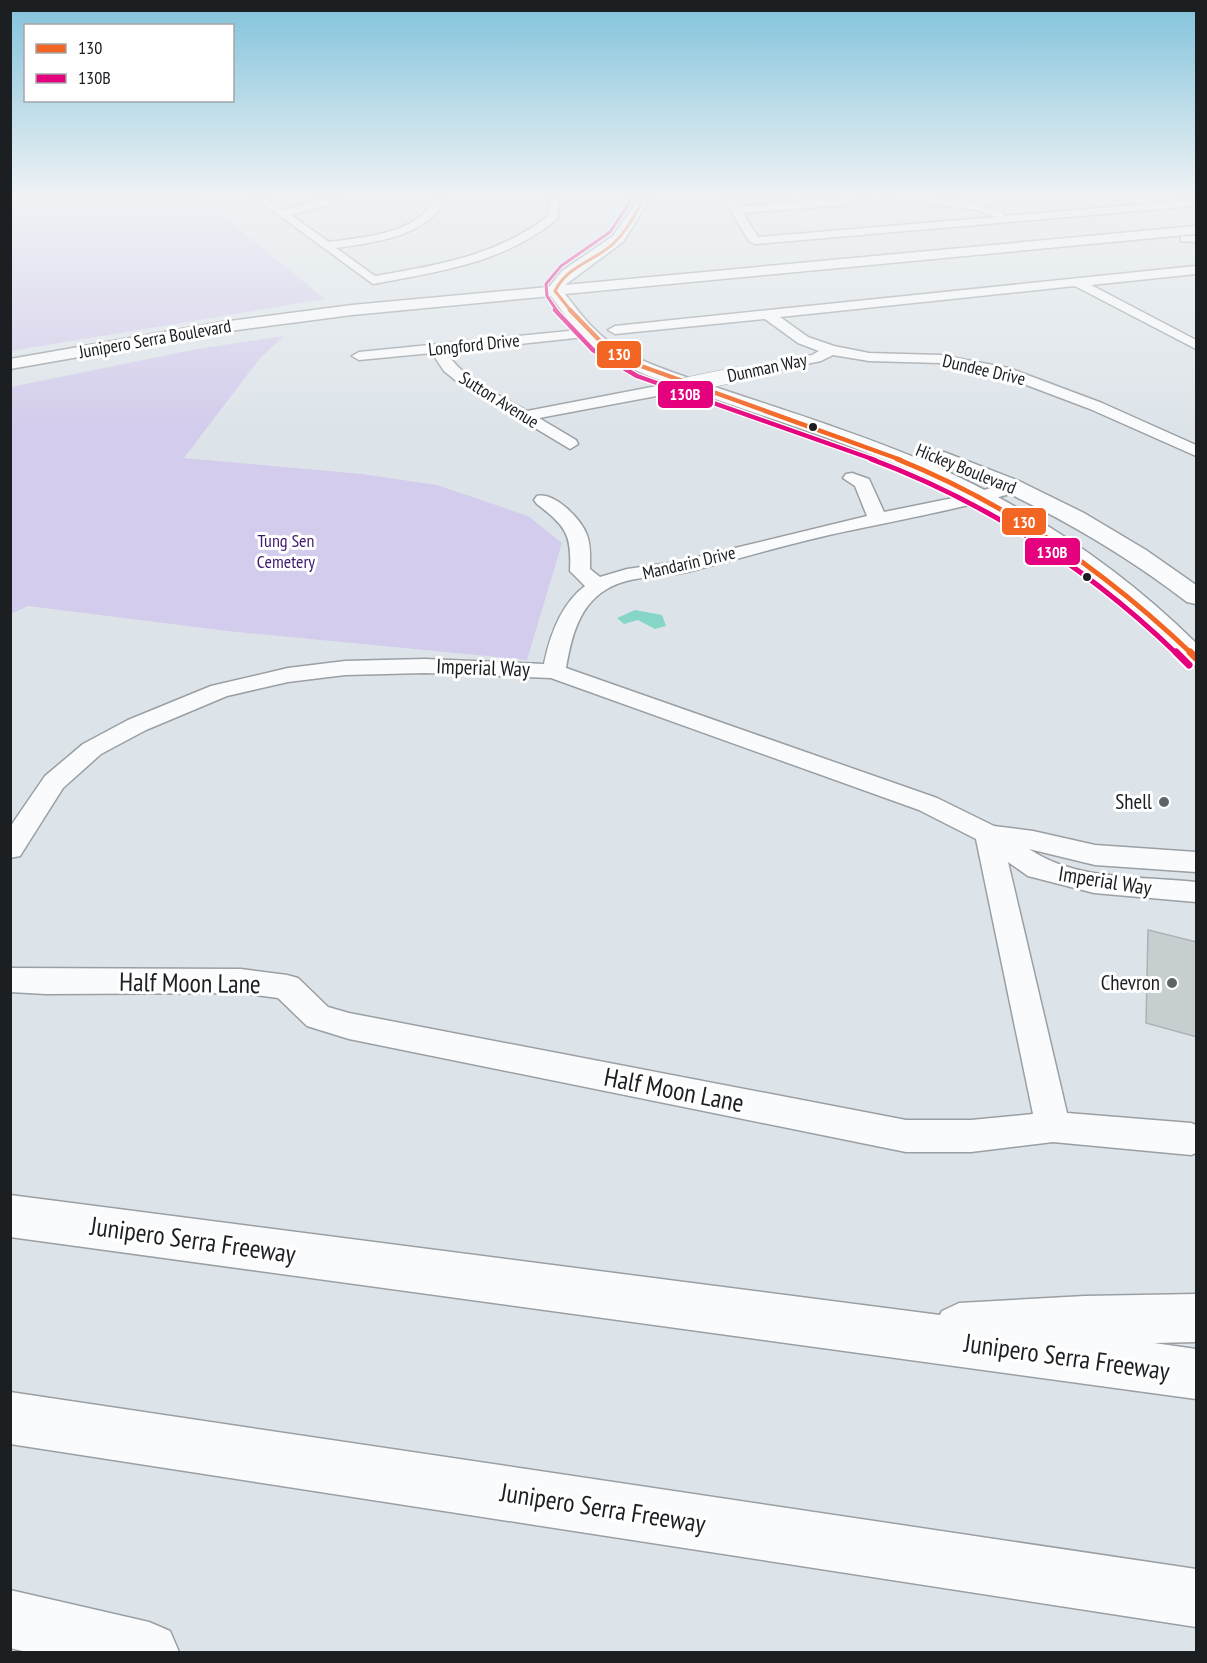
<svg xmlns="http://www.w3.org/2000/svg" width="1207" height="1663" font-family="'PT Sans Narrow',sans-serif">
<rect width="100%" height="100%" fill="#dde4e9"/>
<g fill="#d3ccec">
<path d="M11,196H198L325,299L11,351Z"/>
<path d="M736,196H785L797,203L745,206Z"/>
<path d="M284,336L260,358L184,458L362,474L437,485L528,516L562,543L527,660L227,631L28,606L11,614V387L197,349Z"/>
</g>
<path fill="#86d6c7" d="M635,610L662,615L666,626L655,629L638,620L624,624L617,618Z"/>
<path fill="#c7ced0" stroke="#acb2b5" stroke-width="1.5" d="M1148,930L1197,942V1037L1146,1023Z"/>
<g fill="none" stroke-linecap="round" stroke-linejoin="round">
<defs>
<g id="street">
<path d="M253,196H265L284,210C301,206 324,196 339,196L326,206L291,215L329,242C365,237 419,234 437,196H447C429,237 376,242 336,248L375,276C437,265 497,256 548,216L549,205L546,196H556L559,205L557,219C502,264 440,271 373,284Z"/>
<path d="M722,196H732L739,207L867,196L847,205L743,213L758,237L996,217L977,210L889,199L884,196C924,196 966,198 1004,213V216L1196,200V206L755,244L749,241Z"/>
<path d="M1185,236H1196V242L1181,241V237Z"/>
<path d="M1196,266V274L1091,285L1196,340V349L1075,286L780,317L808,337L834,346L869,353L940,355L1009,368L1102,403L1196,445V456L1090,409L1000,375L940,363L869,361L833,355L821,361L739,378L734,377L732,374L734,371L812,355L819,351L798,343L765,319L615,334L608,330L615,326Z"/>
<path d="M589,329L594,330L596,333L594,336L446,352C464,380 498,394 527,411L667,384L675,389L667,394L539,418L576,440L578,444L570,449L455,380L444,371L432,353L359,360L352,356L359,352Z"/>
<path d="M852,473L869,479L884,512L953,498L1014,482L1020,483L1023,487L1020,491C958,510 893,521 829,535C781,546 734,560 687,572C661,578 630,575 607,589C579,605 571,638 566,668L937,798L994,826L1033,831L1095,845L1196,852V872L1095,865L1029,849C1076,881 1141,876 1196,882V902L1094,893L1028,876L1008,862L1067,1113L1191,1123L1196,1125V1153L1191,1155L1053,1142L971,1152H906L349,1039L307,1026L278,998L241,993L46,994L10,992V968L241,969L287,975L298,978L328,1007L349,1013L906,1120H971L1033,1114L976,839L919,810L551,678L425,673L345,675L288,682L227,696L146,730L101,754L63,788L20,856L10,858V827L45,776L83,744L128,720L211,686L288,668L345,661L425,659L544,664C550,635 561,604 585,586L570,571C572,533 565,526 537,504L534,500L537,496C555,492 581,519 587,535C591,546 590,558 590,569L600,577L627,569L677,562L867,516L855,486L843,478L846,474Z"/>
</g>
<g id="secondary">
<path d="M643,197L649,201L623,242L565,285L1196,226V234L565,294C578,311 591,328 608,341C642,365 683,375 721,389C790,412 859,434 926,462C1027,506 1118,566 1196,643V666C1178,662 1163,639 1149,626C1089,572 1024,527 952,490C876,452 795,427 715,399C676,385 633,374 599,350C579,336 565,315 551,296L352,315L222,332L10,369V359L222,322L352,305L549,287L562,271L613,236L639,198Z"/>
<path d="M944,452L1019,481L1084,513L1146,550L1196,585V604L1187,602C1110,543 1027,498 937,462L934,458L937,454Z"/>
</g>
<g id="highway">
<path d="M10,1195L940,1315L942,1311L959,1303L1085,1296L1196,1294V1342L1154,1343L1196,1349V1399L10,1237Z"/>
<path d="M10,1392L1196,1569V1627L10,1444Z"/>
<path d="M10,1590L149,1622L170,1631L179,1652H27L10,1648Z"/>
</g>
</defs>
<use href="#street" stroke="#9a9fa3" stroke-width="3"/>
<use href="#secondary" stroke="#9a9fa3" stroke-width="3"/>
<use href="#highway" stroke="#9a9fa3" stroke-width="3"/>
<use href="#street" fill="#fafbfc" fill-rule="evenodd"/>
<use href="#secondary" fill="#fafbfc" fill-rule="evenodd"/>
<use href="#highway" fill="#fafbfc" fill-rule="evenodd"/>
<defs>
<path id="street-bridge" d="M667,389L739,374"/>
</defs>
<use href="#street-bridge" stroke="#9a9fa3" stroke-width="16" stroke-linecap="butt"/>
<use href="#street-bridge" stroke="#fafbfc" stroke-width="15"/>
<defs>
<path id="bus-1-far3" d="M571,311L555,291C567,266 594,261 613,244C626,232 634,216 643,201"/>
<path id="bus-1-far2" d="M570,310L603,344L641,366L901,460"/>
<path id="bus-1-far1" d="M897,459C1009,504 1105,571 1192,654"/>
<path id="bus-1" d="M1190,652L1196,658"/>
<path id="bus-2-far3" d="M557,311L547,296L546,284L561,266L610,232L634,196"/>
<path id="bus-2-far2" d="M555,310L593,350L637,376L875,460"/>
<path id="bus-2-far1" d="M871,459C986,502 1089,569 1177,654"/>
<path id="bus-2" d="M1176,652L1189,665"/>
</defs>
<use href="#bus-1-far3" stroke="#fff" stroke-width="5"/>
<use href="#bus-1-far2" stroke="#fff" stroke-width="7"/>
<use href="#bus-1-far1" stroke="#fff" stroke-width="8"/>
<use href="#bus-1" stroke="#fff" stroke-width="11"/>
<use href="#bus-2-far3" stroke="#fff" stroke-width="5"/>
<use href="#bus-2-far2" stroke="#fff" stroke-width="7"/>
<use href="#bus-2-far1" stroke="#fff" stroke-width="8"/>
<use href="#bus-2" stroke="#fff" stroke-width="11"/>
<use href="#bus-1-far3" stroke="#f26522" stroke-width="3"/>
<use href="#bus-1-far2" stroke="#f26522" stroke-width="4.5"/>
<use href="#bus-1-far1" stroke="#f26522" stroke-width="5"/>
<use href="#bus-1" stroke="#f26522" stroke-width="7"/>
<use href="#bus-2-far3" stroke="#e5007d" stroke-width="3"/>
<use href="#bus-2-far2" stroke="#e5007d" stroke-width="4.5"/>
<use href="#bus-2-far1" stroke="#e5007d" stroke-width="5"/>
<use href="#bus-2" stroke="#e5007d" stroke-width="7"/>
</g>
<linearGradient id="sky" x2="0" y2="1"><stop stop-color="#81c2db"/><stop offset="0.46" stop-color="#f0f3f5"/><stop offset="1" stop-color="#f0f3f5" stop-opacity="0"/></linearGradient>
<rect width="1207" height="429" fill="url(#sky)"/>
<g fill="#1b1f22" stroke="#fff" stroke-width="2">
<circle cx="813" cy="427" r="5"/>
<circle cx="1087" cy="577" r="5"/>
</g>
<g fill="#5f6468" stroke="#fff" stroke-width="2">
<circle cx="1164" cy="802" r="6"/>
<circle cx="1172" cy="983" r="6"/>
</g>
<g text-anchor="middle" stroke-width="6" stroke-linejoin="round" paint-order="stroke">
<g font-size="18" fill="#1b1f22" stroke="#fff">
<text transform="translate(155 339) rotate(-10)" y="6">Junipero Serra Boulevard</text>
<text transform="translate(474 345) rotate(-6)" y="6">Longford Drive</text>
<text transform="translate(767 368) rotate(-12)" y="6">Dunman Way</text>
<text transform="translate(984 370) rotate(13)" y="6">Dundee Drive</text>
<text transform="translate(499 400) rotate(32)" y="6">Sutton Avenue</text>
<text transform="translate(966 469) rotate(22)" y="6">Hickey Boulevard</text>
<text transform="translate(689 563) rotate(-13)" y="6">Mandarin Drive</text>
</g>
<g font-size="18" fill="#40196f" stroke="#fff">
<text x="286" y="547">Tung Sen<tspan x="286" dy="21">Cemetery</tspan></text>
</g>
<g font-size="21" fill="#1b1f22" stroke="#fff">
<text transform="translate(483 668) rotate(2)" y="7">Imperial Way</text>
<text transform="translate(1105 881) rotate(9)" y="7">Imperial Way</text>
</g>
<g font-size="21" fill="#1b1f22" stroke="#fff" text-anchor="end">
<text x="1152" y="809">Shell</text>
<text x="1160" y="990">Chevron</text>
</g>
<g font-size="26" fill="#1b1f22" stroke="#fff">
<text transform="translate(190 983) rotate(1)" y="9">Half Moon Lane</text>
<text transform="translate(674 1090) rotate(11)" y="9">Half Moon Lane</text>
<text transform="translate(193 1240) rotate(8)" y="9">Junipero Serra Freeway</text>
<text transform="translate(1067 1357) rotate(8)" y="9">Junipero Serra Freeway</text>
<text transform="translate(603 1508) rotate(9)" y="9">Junipero Serra Freeway</text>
</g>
</g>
<g stroke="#fff" stroke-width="2">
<rect x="596" y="340" width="46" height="29" rx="6" fill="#f26522"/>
<rect x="657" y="380" width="57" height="29" rx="6" fill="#e5007d"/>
<rect x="1001" y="507" width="46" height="29" rx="6" fill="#f26522"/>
<rect x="1024" y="537" width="57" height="29" rx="6" fill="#e5007d"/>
</g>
<g font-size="16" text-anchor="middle" font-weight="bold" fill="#fff">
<text x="619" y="360">130</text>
<text x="685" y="400">130B</text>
<text x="1024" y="528">130</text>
<text x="1052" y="558">130B</text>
</g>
<rect width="1207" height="1663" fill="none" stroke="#1b1f22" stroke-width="24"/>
<rect x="24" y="24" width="210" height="78" fill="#ffffff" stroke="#a4a5a7" stroke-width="1.5"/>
<rect x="36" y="44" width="30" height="9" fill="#f26522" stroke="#a4a5a7" stroke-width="1.5"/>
<text x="78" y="54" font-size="18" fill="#1b1f22">130</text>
<rect x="36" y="74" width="30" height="9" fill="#e5007d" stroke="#a4a5a7" stroke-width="1.5"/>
<text x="78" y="84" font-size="18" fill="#1b1f22">130B</text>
</svg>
